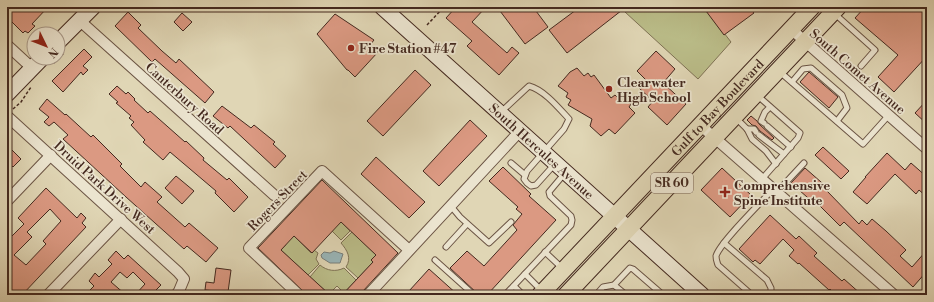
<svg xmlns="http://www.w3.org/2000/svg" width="934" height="302" font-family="'Libre Bodoni',serif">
<rect width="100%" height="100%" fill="#e0d6b5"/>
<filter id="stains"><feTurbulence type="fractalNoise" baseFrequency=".005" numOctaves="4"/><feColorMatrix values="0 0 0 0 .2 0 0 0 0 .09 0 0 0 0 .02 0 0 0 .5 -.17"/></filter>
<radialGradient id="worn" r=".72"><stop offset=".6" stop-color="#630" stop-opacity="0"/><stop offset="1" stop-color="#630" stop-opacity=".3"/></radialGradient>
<g fill="#babc88" stroke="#7f7254">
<path d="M627,7H704L731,42L698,79L625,12L623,10Z"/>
<path d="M324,205L350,231L341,240L332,231Z"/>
<path d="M352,232L376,255L371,260L373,262L358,278L346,267C352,258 347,250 341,243Z"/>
<path d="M292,234L311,253L314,250L318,253L316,259L319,264L308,275L281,250L286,245L284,242Z"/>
<path d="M320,265C327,271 336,272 344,268L356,280L344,293L337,286L329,294L310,277Z"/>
</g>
<path fill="#99b6b9" stroke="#777e7b" d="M334,251L343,254L340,263H330L322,258L321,255L324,252L330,253Z"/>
<g fill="#db9982" stroke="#44291f" fill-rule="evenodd">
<path d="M7,7H48L32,24L35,26L28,33L25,31L23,33L7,17Z"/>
<path d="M456,7H486L472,22L507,53L512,47L519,53L499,75L467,46L472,41L446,18Z"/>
<path d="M497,7H533L548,27L525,44Z"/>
<path d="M580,7H626L567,53L549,30Z"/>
<path d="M703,7H749L754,13L724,35Z"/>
<path d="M865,7H927V56L894,92L878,77L898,55L855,18Z"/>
<path d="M128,12L141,25L138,28L162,51L176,63L179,59L214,92L205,103L155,59L152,62L115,26Z"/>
<path d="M182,13L192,22L183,31L174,22Z"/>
<path d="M335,14L374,40L370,45L378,52L355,77L348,70H347L317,34Z"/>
<path d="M84,49L92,57L83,66L88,70L83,75L81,72L63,92L52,81Z"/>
<path d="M656,51L675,69L663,83L686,104L667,125L648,107L653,101L639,88L646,80L637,71Z"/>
<path d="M577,68L584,76L588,73L591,77L594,75L611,98L615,95L618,98L620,95L631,104L629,107L635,113L615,134L609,129L601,136L590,126L592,119L568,105L571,100L566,97L568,93L558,86L570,72Z"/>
<path d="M415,70L431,85L383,136L367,121Z"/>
<path d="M809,72L838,97L829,108L800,82Z"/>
<path d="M117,86L126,94L128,92L135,99L134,100L148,113L150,111L185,142L186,141L204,158L203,160L227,180L229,178L248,197L234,212L215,193L216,191L170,152L163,160L143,142L145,140L131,125L134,122L129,118L131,116L116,103L118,102L109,94Z"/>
<path d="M47,99L65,115L66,114L91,137L93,135L122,164L120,166L141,187L145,182L162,197L157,202L185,227L189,223L218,248L206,262L187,246L184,249L126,197L63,139L68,135L54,122L49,126L44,122L49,117L39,109Z"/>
<path d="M927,100V124L915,113Z"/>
<path d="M222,106L251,128L254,125L275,142L273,144L286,156L275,168L230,126L228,128L213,116Z"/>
<path d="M751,116L757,121L759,124L774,138L772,140L760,131L756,126L752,125L747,120Z"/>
<path d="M470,120L487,136L439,186L423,171Z"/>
<path d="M7,145L21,159L13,167L7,161Z"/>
<path d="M823,147L849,171L841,179L815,155Z"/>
<path d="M887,153L905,170L911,163L927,177V197L919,190L916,194L895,174L867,204L853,192L866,177H865Z"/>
<path d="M376,157L425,202L409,218L361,174Z"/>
<path d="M503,167L531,194L529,196L556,220L487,295H479L450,268L467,251L484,266L517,230L513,225L522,214L516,209L518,207L489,181Z"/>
<path d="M722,168L751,195L730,217L701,190Z"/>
<path d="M805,168L829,189L827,191L859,224L862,220L867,225L872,219L886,231L906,250L900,256L912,267L927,250V271L913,287L844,222L840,226L817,203L815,204L791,183Z"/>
<path d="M176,176L194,191L182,204L165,188Z"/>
<path d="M322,180L398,253L363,291L362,295H342L373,262L371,260L376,255L341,222L312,253L294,236L281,250L330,295H307L258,248Z"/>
<path d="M46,188L77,218L81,213L86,218L82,223L86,227L22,295H7V233L11,237L24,224L18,218ZM50,209L61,221L43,241L46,244L26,265L14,255L32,237L27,232Z"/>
<path d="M770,215L796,239L799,236L817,253L814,256L842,281L844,279L862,295H836L830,289L829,290L799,263L798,264L789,256L794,250L783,239L760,264L755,260L753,262L739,249Z"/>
<path d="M116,251L124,259L128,255L161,285L154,292L153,291L149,295H135L145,284L133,272L127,278L120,272L111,282L126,295H85L94,286L89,281L95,273L99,277L112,264L108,260Z"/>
<path d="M216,268L231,270L228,292L205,290L206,282L214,283Z"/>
<path d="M429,269L458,295H413L409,291Z"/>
</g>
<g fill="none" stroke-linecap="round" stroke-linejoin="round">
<defs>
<g id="lane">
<path d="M835,14L875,50L861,66"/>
<path d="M780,72L863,144L889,115"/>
<path d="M792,82L803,69L811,68L842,95L847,108L837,121"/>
<path d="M758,96L800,133L798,138L762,179"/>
<path d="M501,112L529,86C544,90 558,107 569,119L564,129L527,171L524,179L527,183L531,186L536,185L554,165"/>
<path d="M737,119L747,129L752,139L766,151L776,164"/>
<path d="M764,123L761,121L765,112L770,107"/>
<path d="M767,126L791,147"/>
<path d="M747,129H754L756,132"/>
<path d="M759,135L784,154"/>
<path d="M511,163L525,175"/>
<path d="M777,192L804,163"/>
<path d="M450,205L460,217L489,243L511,222"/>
<path d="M724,243L767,280L771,288V295"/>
<path d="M446,247L467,224"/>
<path d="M545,252L562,268"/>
<path d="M435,260L474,295"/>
<path d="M525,274L541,290"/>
<path d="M614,285L626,295"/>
<path d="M514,286L523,295"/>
<path d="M505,295L571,225L572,220L571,216L550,196L549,192L565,173"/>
<path d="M596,295L603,287L614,285L630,268L633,269L663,295"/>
<path d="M685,295L692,287"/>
<path d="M752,295L718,265C717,262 716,260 716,256C720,242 762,202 773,189"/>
</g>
<g id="street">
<path d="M79,20L274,195"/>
<path d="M791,29L927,149"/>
<path d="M7,45L32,68"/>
<path d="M7,116L178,272L184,279L179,291L176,295"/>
<path d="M700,125L894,295"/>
<path d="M7,201L51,155"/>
<path d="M48,295L121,219"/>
<path d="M299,295L249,248L322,171L409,250"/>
<path d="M368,295L520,131"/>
</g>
<g id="secondary">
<path id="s1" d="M382,7L702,295"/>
<path d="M58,42L93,7"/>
<path d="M7,94L42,58"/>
</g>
<g id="primary">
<path id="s2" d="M540,295L812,7"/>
<path d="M566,295L838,7"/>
</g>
</defs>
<use href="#lane" stroke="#6b5444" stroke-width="7"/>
<use href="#street" stroke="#6b5444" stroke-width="12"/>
<use href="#secondary" stroke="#44291f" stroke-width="17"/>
<use href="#primary" stroke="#44291f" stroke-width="18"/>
<g stroke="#44291f" stroke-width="1.5" stroke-dasharray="3 2" stroke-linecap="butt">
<path d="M104,11L108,7"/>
<path d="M427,25L444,7"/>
<path d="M54,63L64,53"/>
<path d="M13,109L21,102L31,87"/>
</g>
<use href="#lane" stroke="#ebe4cf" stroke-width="5"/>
<use href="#street" stroke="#ebe4cf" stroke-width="10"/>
<use href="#secondary" stroke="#ebe4cf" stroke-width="15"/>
<use href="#primary" stroke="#e0d6b5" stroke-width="16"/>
</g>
<g fill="#8f2418" stroke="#ebe4cf" stroke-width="1.5">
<circle cx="351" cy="48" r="4"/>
<circle cx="609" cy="89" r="4"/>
<path d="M723 186h4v4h4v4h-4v4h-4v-4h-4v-4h4z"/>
</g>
<g text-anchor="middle" stroke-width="3.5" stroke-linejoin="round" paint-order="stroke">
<rect fill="#ebe4cf" stroke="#766154" stroke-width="1" x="651" y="173" width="42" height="20" rx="3"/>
<g font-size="12" font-weight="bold" fill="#44291f">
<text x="672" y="187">SR 60</text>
</g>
<g font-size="13" font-weight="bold" fill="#44291f" stroke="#ebe4cf" text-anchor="start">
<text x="359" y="53">Fire Station #47</text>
<text x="617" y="87">Clearwater<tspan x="617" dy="15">High School</tspan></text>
<text x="734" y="190">Comprehensive<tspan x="734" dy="15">Spine Institute</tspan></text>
</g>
<g font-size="13" fill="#44291f" stroke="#ebe4cf">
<text transform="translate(858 71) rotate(41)" y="5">South Comet Avenue</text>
<text transform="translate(185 98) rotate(42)" y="5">Canterbury Road</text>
<text dy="5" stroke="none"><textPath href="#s2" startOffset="258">Gulf to Bay Boulevard</textPath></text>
<text dy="5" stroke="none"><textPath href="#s1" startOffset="215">South Hercules Avenue</textPath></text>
<text transform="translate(105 187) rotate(42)" y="5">Druid Park Drive West</text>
<text transform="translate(277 200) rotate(-46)" y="5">Rogers Street</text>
</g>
</g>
<rect width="934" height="302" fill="none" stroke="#e0d6b5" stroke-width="24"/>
<rect x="8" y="8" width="918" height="286" fill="none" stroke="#44291f" stroke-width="2"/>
<rect x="12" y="12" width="910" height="278" fill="none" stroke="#44291f"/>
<g transform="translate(46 46) rotate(133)"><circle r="19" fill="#ebe4cf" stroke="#a89989"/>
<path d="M0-3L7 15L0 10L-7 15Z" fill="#8f2418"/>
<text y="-6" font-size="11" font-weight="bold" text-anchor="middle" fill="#44291f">N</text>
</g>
<rect width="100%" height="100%" filter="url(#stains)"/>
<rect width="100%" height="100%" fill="url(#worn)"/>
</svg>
